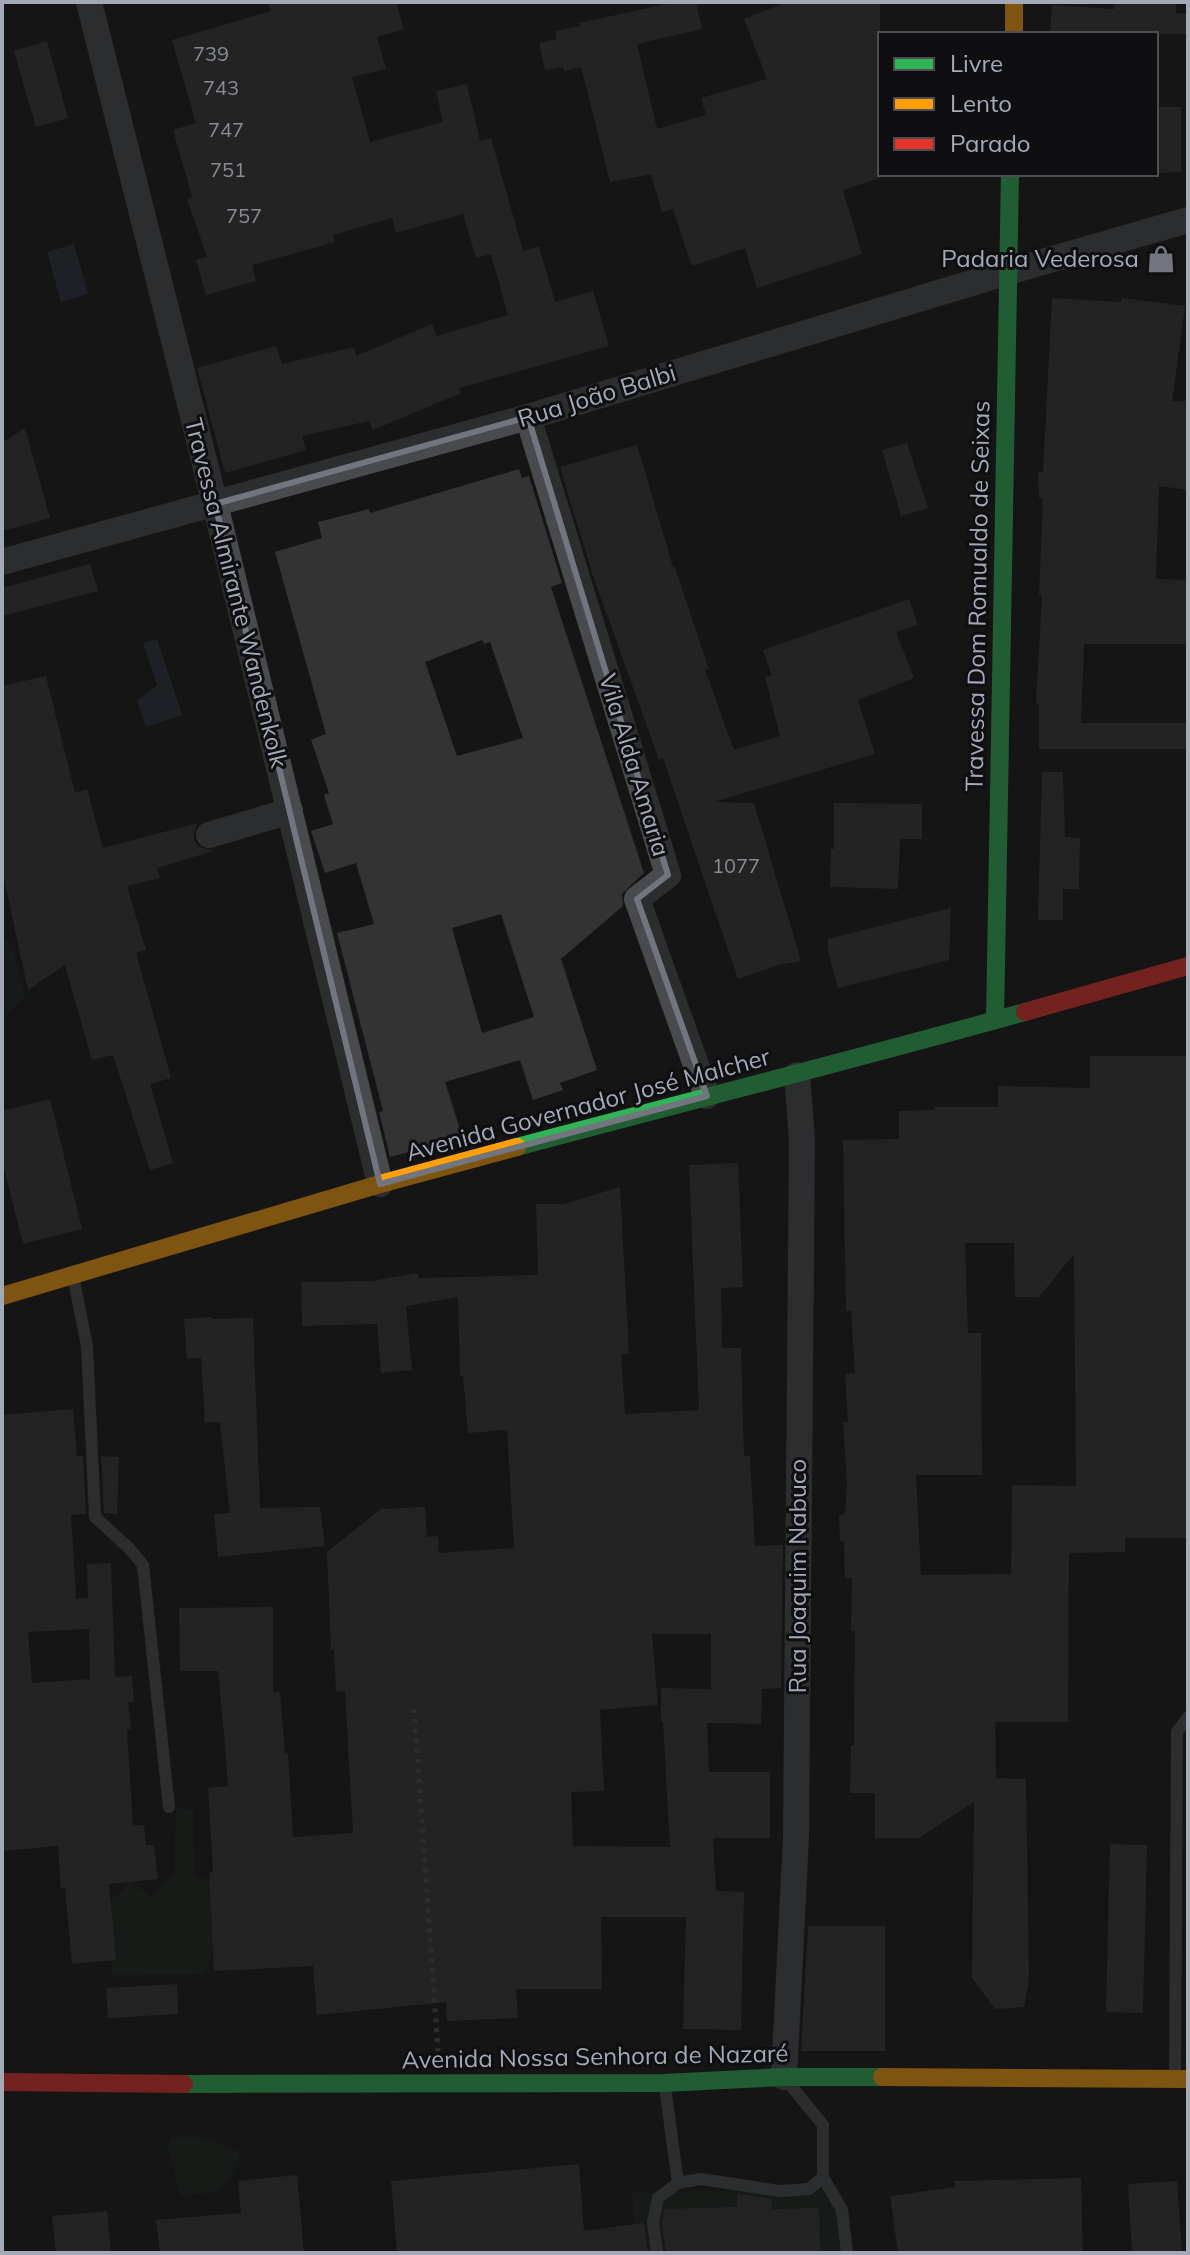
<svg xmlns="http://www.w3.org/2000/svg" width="1190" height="2255" font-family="Mulish,sans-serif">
<rect width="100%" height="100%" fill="#151515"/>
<g fill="#1a221c">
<path d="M2,934L12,946L25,997L2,1018Z"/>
<path d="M176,1808L194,1810L195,1877L209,1880L213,1950L204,1974L112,1975L111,1901L131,1882L151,1897L174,1873Z"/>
<path d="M170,2137H200L240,2151L232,2175L220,2191L180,2196L168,2146Z"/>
<path d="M838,2186L844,2253H638L632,2193Z"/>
</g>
<g fill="#272f38">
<path d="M74,244L88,294L61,302L47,252Z"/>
<path d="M157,639L182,715L146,727L137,701L157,685L143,643Z"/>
</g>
<g fill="#333334" fill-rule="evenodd">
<path d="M268,2H396L404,29L377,37L386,69L352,77L370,142L443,122L436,91L467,84L480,141L491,138L523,251L539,246L555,302L593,291L609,346L459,388L461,393L373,430L369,421L302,436L306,450L225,473L197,368L276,346L282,364L354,347L356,356L432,324L437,336L508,315L491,254L476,258L463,214L396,233L392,218L333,235L335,242L252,265L256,281L206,295L196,260L207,257L187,199L192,197L173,130L196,123L172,40L271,11Z"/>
<path d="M676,2H696L702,29L637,44L657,129L706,115L701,98L767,79L744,19L787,2H880V178L843,190L862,254L757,288L745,248L692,266L673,209L662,212L651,174L610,182L581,67L564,71L563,67L545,70L539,43L557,39L555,31L580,26L579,23Z"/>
<path d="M1114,2H1176V13L1187,14L1186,34L1050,33L1052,5L1114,9Z"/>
<path d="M47,41L68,118L36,127L14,51Z"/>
<path d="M1156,107H1181V172L1156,173Z"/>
<path d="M1052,298L1121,302V298L1185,306L1172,402L1188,400V490L1159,486L1156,579L1188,580V644H1084L1081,723H1188V749H1039V704H1036L1042,596L1039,595L1043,498H1039L1038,472H1043Z"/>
<path d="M25,428L50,518L2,531V443Z"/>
<path d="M907,443L928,508L901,516L882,450Z"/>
<path d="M637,445L673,567H675L709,669L705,670L734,750L780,736L765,677L772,676L763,650L909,599L918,625L896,632L914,678L858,700L875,754L714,802L754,803L801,961L778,965L738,979L663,758L659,760L592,573L560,467Z"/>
<path d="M519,469L522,478L529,476L562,583L551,587L644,873L622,894L623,906L561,959L597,1070L560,1083L563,1090L533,1100L520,1060L445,1082L463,1138L390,1157L379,1112L383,1111L337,933L374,924L356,863L325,873L311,831L333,824L324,795L329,793L311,740L326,734L275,552L322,538L318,522L369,509L370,513ZM482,640L484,644L490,642L523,738L457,756L425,662ZM501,914L534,1017L482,1033L452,928Z"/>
<path d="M90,564L98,591L2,616V588Z"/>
<path d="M46,676L75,793L87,789L103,848L198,823L194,831V840L199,847L213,851L157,868L160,878L127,886L146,950L136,953L171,1078L150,1084L173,1163L150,1170L113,1055L92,1060L65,965L28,990L2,869V686Z"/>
<path d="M1042,772H1063L1065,837L1080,838L1079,889H1063V920H1038Z"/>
<path d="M834,803L922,804V839H900L898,889L830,887L831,849H834Z"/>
<path d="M951,908L949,960L838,988L828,951V939Z"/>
<path d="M1090,1056H1188L1187,1538H1125V1552L1069,1553L1068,1722H995L996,1778L1026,1779L1029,1978L1024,2007L995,2009L972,1978L974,1802L919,1838H875V1793H850L851,1745H854L855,1631H851L852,1578H845L844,1541H840L839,1515L845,1514L847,1483L843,1422H848L845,1374L855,1373L851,1311H846L843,1140L899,1139V1111L935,1110V1107H998V1086L1090,1088ZM965,1243H1014L1015,1297H1039L1074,1254L1076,1486L1012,1485L1011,1574L921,1575L916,1475H982L981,1333H968Z"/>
<path d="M50,1099L82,1229L23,1244L2,1160V1111Z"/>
<path d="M738,1163L743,1287L721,1288L722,1348H741L744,1456H750L755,1546L783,1545L781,1688L762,1689L761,1724L707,1723L709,1772H770V1838H713L716,1891L744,1892L741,2030L683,2029L686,1917H601L602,1989H516L518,2018L447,2021L446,2002L317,2015L313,1966L214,1971L209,1873L213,1872L208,1788L228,1786L225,1745L218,1671H180L179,1608L273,1607V1692H280L285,1754L288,1753L293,1837L353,1833L345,1691L336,1692L334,1649L331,1650L327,1552L381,1509L425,1507L427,1537L438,1536L439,1553L514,1548L507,1430L468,1433L463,1376H460L458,1297L406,1306L412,1370L381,1373L377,1324L302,1326L301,1282L372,1281L418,1273L419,1278L538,1275L536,1204H564L620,1187L629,1354H621L625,1414L699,1410L689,1165ZM652,1634H711V1689L661,1688V1722H663L670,1847L573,1846L571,1792L604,1791L600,1710L658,1705Z"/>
<path d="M211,1317V1319L253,1318L260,1508L320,1507L325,1546L218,1557L214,1514L230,1513L220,1422L205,1423L201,1358L187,1359L184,1319Z"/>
<path d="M73,1409L77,1456H83L86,1514L71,1515L76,1599L88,1598L87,1564L111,1563L115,1677L132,1676L134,1702H128L131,1729L127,1730L133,1826L144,1825L146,1845H154L158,1879L109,1884L116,1960L72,1964L65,1888L61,1889L58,1846L2,1851V1415ZM89,1629L90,1679L32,1683L28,1632Z"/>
<path d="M101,1456L119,1457L117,1514L104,1513Z"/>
<path d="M1110,1844L1147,1845L1143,2013L1106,2012Z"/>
<path d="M808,1926H885V2051H801Z"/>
<path d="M177,1984L178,2014L108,2018L106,1988Z"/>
<path d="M579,2164L584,2231L644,2223L648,2253H397L391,2181Z"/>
<path d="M297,2175L304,2253H160L156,2220L241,2213L238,2181Z"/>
<path d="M1081,2178L1083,2253H898L890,2196L955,2187L954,2181Z"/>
<path d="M1177,2181L1182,2253H1132L1128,2184Z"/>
<path d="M737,2194L771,2199L772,2209L819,2208L820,2253H666L662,2222L665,2209L737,2207Z"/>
<path d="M107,2211L111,2253H56L52,2216Z"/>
</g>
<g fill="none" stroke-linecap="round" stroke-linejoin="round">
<path stroke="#4a4b4f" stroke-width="5" stroke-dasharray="4 6" stroke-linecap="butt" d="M414,1709L438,2051"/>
<g stroke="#484a4e" stroke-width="12">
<path d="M74,1281L87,1346L95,1517L129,1548L143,1565L169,1807"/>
<path d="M1175,2074L1177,1732L1188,1717"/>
<path d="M665,2087L678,2183"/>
<path d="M823,2177L842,2210L847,2253"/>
<path d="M657,2253L653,2222L658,2198L678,2183L701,2179L780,2191L809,2189L823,2177V2125L792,2087"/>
</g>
<g stroke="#484a4e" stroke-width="26">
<path d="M89,2L215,504L380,1184"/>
<path d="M528,417L668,875L637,899L707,1096"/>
<path d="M2,562L528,417L1008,272L1188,220"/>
<path d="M209,835L290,811"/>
<path d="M784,2077L796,1837L802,1140L797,1075"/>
</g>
<g stroke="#30b455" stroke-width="18">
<path d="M995,1019L1010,174"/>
<path d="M517,1147C686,1102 856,1059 1025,1012"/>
<path d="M184,2084L664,2083L784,2077H882"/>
</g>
<g stroke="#ff9f0a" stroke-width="18">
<path d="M1014,2V34"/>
<path d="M2,1296L380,1184L517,1147"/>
<path d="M882,2077L1188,2079"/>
</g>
<g stroke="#e5322d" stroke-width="18">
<path d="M1025,1012L1188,966"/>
<path d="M2,2082L184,2084"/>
</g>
</g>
<path d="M0 0H1190V2255H0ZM528,417L668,875L637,899L707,1096L380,1184L215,504Z" fill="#151515" fill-opacity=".55" fill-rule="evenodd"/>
<path fill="none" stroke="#72757e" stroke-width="6" stroke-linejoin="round" d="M528,417L668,875L637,899L707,1096L380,1184L215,504Z"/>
<defs>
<symbol id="shop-bare" viewBox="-9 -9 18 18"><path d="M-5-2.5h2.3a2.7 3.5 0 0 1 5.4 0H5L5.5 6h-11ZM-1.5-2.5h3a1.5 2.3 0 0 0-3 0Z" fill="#72757e" stroke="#0f0f11" stroke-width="2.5" paint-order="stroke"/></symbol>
</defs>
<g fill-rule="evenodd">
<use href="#shop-bare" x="1141" y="239" width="40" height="40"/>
</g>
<g text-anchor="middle" stroke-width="6" stroke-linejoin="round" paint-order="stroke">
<g font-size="20" fill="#888c96">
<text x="211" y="61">739</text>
<text x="221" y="95">743</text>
<text x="226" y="137">747</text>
<text x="228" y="177">751</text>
<text x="244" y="223">757</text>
<text x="736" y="873">1077</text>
</g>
<g font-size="24" fill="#a4a9b7" stroke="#0f0f11" text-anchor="end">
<text x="1139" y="267">Padaria Vederosa</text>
</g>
<g font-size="24" fill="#a4a9b7" stroke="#0f0f11">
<text transform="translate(597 396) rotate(-17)" y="8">Rua João Balbi</text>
<text transform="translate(236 593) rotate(76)" y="8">Travessa Almirante Wandenkolk</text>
<text transform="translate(978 596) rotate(-89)" y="8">Travessa Dom Romualdo de Seixas</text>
<text transform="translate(634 765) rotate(73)" y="8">Vila Alda Amaria</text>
<text transform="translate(588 1105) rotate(-15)" y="8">Avenida Governador José Malcher</text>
<text transform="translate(798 1576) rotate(-90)" y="8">Rua Joaquim Nabuco</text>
<text transform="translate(595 2057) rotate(-1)" y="8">Avenida Nossa Senhora de Nazaré</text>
</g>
</g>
<rect width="1190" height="2255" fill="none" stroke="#a4a9b7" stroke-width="8"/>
<rect x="878" y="32" width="280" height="144" fill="#0f0f11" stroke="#4b4d53" stroke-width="2"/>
<rect x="894" y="58" width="40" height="12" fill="#30b455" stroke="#4b4d53" stroke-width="2"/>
<text x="950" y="72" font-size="24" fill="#a4a9b7">Livre</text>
<rect x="894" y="98" width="40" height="12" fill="#ff9f0a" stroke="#4b4d53" stroke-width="2"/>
<text x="950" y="112" font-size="24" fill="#a4a9b7">Lento</text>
<rect x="894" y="138" width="40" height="12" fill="#e5322d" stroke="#4b4d53" stroke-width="2"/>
<text x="950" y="152" font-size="24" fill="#a4a9b7">Parado</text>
</svg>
